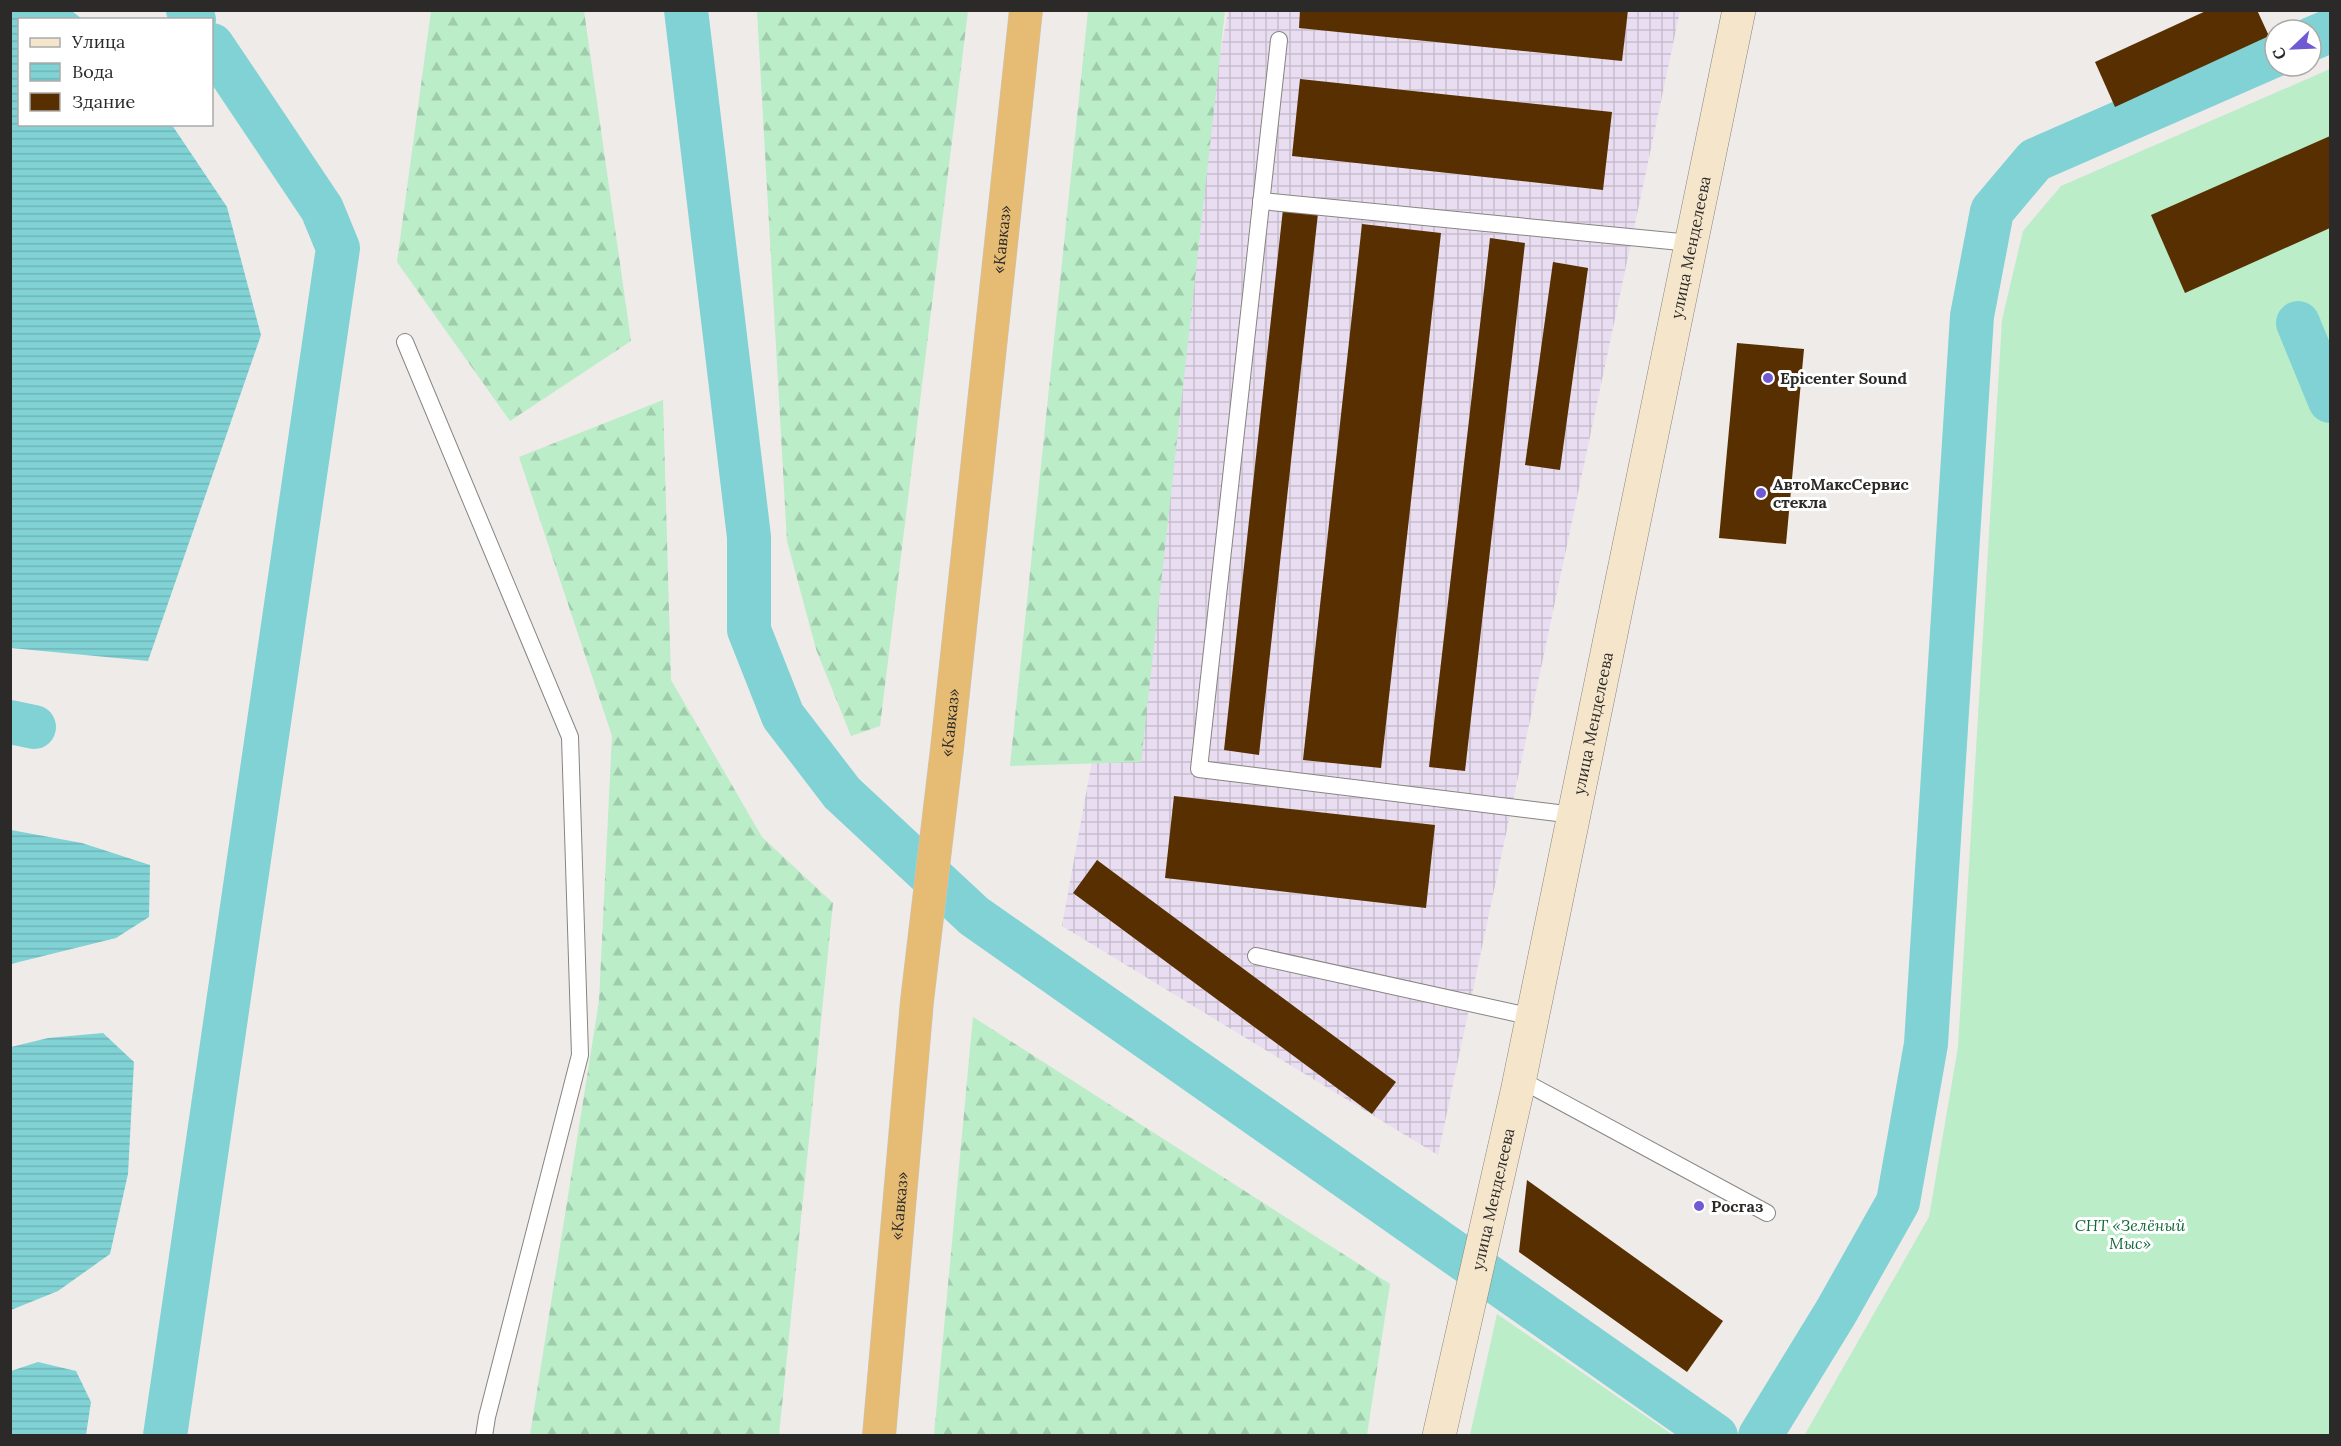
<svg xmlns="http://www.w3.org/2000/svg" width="2341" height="1446" font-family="Lora,serif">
<defs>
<pattern id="industrial-grid" width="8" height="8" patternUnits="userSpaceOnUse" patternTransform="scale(1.5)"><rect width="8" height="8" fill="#e9ddf1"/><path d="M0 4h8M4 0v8" fill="none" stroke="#c8becf"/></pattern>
<pattern id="forest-firs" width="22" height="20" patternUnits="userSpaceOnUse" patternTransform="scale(1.5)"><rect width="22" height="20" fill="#baedc8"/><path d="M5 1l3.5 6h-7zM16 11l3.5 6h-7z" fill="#a0cbac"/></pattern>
<pattern id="water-rules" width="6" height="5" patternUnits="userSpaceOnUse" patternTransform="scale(1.5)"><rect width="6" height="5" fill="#81d2d5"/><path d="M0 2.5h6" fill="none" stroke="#70b4b7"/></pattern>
</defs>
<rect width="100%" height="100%" fill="#efebe8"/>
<path fill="url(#industrial-grid)" d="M1228,11H1680L1438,1155L1062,926Z"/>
<g fill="url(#forest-firs)">
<path d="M431,11H584L631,341L510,421L397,262Z"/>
<path d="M757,11H968L880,726L851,736L816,649L787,541Z"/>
<path d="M1088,11H1225L1141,762L1010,766Z"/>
<path d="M663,400L671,680L762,837L833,903L779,1435H530L599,1001L612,736L519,457Z"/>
<path d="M973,1017L1390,1284L1367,1435H934Z"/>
</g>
<g fill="#baedc8">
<path d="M2330,69V1435L1804,1436L1929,1217L1958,1047L2002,320L2023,231L2061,186Z"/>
<path d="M1497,1314L1673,1435H1470Z"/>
</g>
<g fill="url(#water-rules)">
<path d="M10,11H72L82,19L20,20V124L172,125L227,207L261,335L148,661L11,648Z"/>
<path d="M11,830L82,843L150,865L149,917L116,938L11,964Z"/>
<path d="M103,1033L134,1062L128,1174L110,1254L58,1291L11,1310V1047L48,1038Z"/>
<path d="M38,1362L76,1371L91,1402L86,1435H11V1371Z"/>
</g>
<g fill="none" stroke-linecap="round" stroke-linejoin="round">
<g stroke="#81d2d5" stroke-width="44">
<path d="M188,10L194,20"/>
<path d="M686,10L749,537V630L783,716L842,793L974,916L1716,1436"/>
<path d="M2311,39L2330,31"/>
<path d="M2298,323L2330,401"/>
<path d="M10,722L34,727"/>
<path d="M165,1436L338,248L322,209L212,45"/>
<path d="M1760,1436L1836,1312L1898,1202L1926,1044L1972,316L1992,211L2035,160L2275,55"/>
</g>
</g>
<g fill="#572f01">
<path d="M1300,10H1628L1622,61L1299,28Z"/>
<path d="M2208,10H2257L2269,36L2115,107L2095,62Z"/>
<path d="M1300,79L1612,112L1603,190L1292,156Z"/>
<path d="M2330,136V228L2185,293L2151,215Z"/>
<path d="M1283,209L1318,213L1259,755L1224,750Z"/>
<path d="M1362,224L1441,233L1381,768L1303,760Z"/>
<path d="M1490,238L1525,243L1465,771L1429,767Z"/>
<path d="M1553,262L1588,268L1560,470L1525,465Z"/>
<path d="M1737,343L1804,349L1786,544L1719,538Z"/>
<path d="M1174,796L1435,825L1426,908L1165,878Z"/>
<path d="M1097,860L1396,1082L1372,1114L1073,893Z"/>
<path d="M1527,1180L1723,1321L1687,1372L1519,1252Z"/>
</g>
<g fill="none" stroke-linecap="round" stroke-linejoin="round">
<defs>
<g id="service">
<path d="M1279,40L1199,769L1574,815"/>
<path d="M1261,201L1691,243"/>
<path d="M405,342L570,737L580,1055L487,1417L484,1436"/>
<path d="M1256,956L1533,1017"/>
<path d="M1519,1079L1767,1213"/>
</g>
<g id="secondary">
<path id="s1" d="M1439,1436L1517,1092L1739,10"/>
</g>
<g id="trunk">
<path id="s2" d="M879,1436L917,1001L947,749L1026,10"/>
</g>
</defs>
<use href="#service" stroke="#888481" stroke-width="18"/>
<use href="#secondary" stroke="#888481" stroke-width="34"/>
<use href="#trunk" stroke="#c8c8c7" stroke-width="34"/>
<use href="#service" stroke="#fff" stroke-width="16"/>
<use href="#secondary" stroke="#f5e6cb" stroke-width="33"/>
<use href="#trunk" stroke="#e6bc74" stroke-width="33"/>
</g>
<g fill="#6f5ad4" stroke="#fff" stroke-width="2">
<circle cx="1768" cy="378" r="6"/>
<circle cx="1761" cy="493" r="6"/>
<circle cx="1699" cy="1206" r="6"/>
</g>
<g text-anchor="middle" stroke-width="6" stroke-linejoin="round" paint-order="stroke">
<g font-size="16" fill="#2c2a29" stroke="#fff">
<text dy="6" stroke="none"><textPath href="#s2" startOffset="1203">«Кавказ»</textPath></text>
<text dy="6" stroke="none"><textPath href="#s1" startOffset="1215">улица Менделеева</textPath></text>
<text dy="6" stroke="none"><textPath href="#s2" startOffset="717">«Кавказ»</textPath></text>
<text dy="6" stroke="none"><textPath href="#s1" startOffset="729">улица Менделеева</textPath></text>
<text dy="6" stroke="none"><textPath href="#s1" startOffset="243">улица Менделеева</textPath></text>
<text dy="6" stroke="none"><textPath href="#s2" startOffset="231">«Кавказ»</textPath></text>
</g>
<g font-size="16" font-weight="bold" fill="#2c2a29" stroke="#fff" text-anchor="start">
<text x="1780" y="384">Epicenter Sound</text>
<text x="1773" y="490">АвтоМаксСервис<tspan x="1773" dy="18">стекла</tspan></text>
<text x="1711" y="1212">Росгаз</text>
</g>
<g font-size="16" font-style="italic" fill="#136838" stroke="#fff">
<text x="2130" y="1231">СНТ «Зелёный<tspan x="2130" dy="18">Мыс»</tspan></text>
</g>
</g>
<rect width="2341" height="1446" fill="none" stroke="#2c2a29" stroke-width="24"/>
<rect x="18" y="18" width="195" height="108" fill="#ffffff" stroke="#abaaa9" stroke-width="1.5"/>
<rect x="30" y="38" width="30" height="9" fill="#f5e6cb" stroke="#abaaa9" stroke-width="1.5"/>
<text x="72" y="48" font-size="18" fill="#2c2a29">Улица</text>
<rect x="30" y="63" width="30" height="18" fill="url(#water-rules)" stroke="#abaaa9" stroke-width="1.5"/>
<text x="72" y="78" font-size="18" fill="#2c2a29">Вода</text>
<rect x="30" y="93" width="30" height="18" fill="#572f01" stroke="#abaaa9" stroke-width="1.5"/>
<text x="72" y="108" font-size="18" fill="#2c2a29">Здание</text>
<g transform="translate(2293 48) rotate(247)"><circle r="28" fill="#ffffff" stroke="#abaaa9" stroke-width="1.5"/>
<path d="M0-4.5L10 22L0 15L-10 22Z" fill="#6f5ad4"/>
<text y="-9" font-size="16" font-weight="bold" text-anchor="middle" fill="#2c2a29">С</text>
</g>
</svg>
